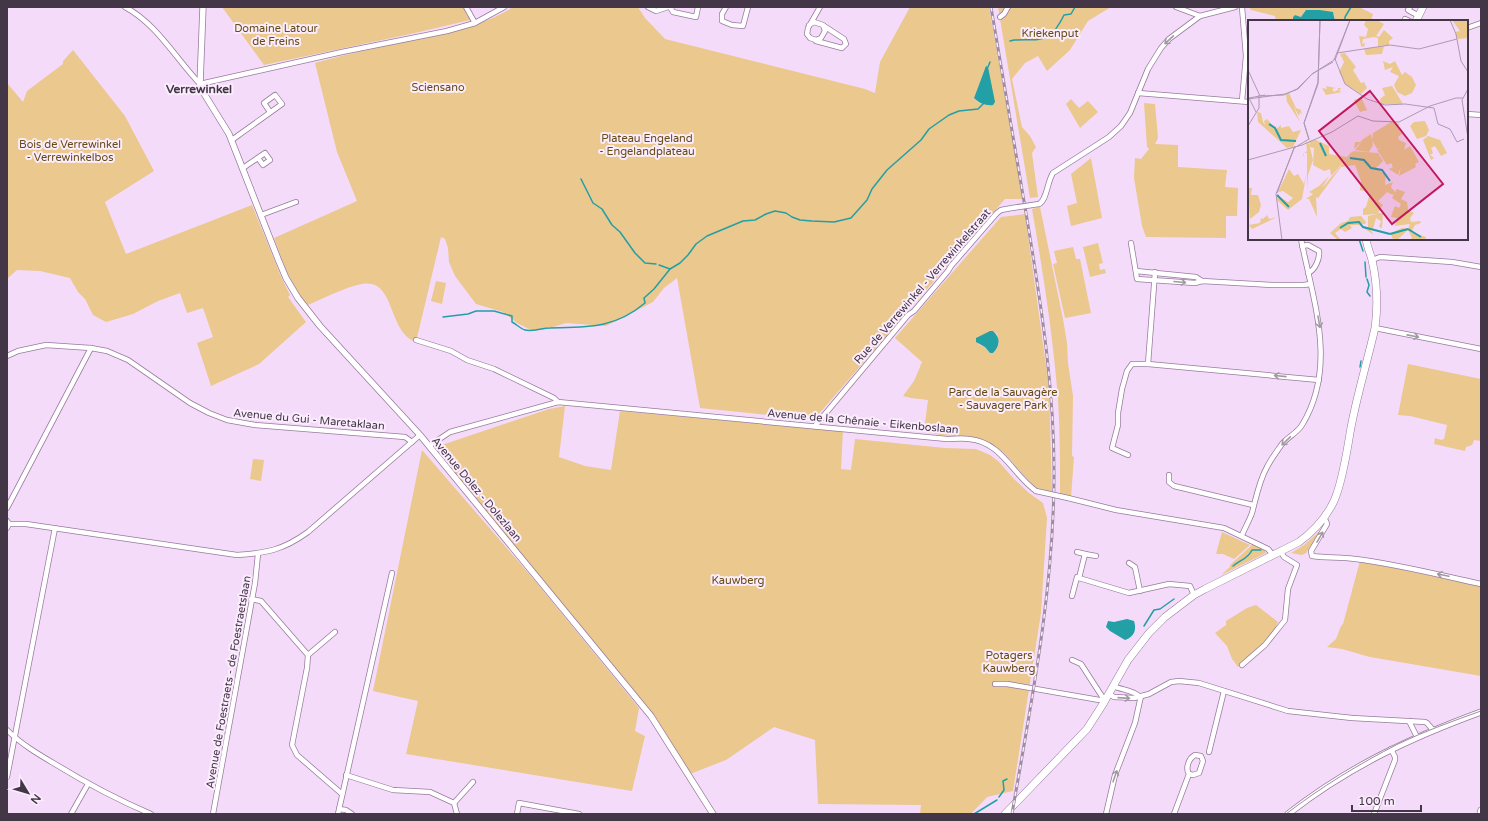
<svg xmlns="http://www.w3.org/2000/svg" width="1488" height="821" font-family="'Varela Round',sans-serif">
<rect width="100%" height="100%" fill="#f5dbfa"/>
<g fill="#eac88e" fill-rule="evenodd">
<path d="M222,7H463L470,20L415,33L264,65Z"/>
<path d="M513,7H638L645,18L665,39L865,89L875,93L880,62L910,7H989L1023,199H1005L818,415L809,419L700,408L677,278L664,288L653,302L606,326L566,323L550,328L533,331L517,323L503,312L476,304L455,276L449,262L448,248L445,239L441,237L416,342C387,332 396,278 362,284C348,286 322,299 308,305C290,287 283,261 274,238L357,201L337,152L315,63C347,54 379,47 411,40C446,32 482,27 513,7ZM983,74L989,105L978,102L974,98Z"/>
<path d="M998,7H1111L1088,21L1070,50L1047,71L1038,56L1025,63L1012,79L1022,127L1030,136L1036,147L1032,153L1038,197L1030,198Z"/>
<path d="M1249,7H1359L1373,14L1371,21H1335L1334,14L1320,10H1306L1301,17L1295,15L1293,17V21H1276L1275,16L1251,10Z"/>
<path d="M73,50L125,116L154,171L105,202L126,254L252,205L282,279L290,295L288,297L306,322L259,364L211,386L197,343L213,337L203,308L187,313L180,293L158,301L133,314L106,322L93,315L85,299L78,292L70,278L40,271L17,270L7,279V83L23,102L27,91L63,64V61Z"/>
<path d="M1071,99L1079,108L1088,101L1098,112L1080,128L1066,104Z"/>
<path d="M1144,103L1155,104L1158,138L1155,144L1178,145V167L1227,170L1225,187L1238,188L1237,216H1226V238L1146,237L1142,226L1134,178L1135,158L1141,159L1149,149L1147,147Z"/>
<path d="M1091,158L1102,218L1071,226L1067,206L1077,203L1071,174Z"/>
<path d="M1040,207L1063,319L1067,343L1068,363L1073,396L1072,456L1074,457L1071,497L1060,494C1060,462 1060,431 1058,399C1053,336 1043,272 1032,209Z"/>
<path d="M1025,214L1049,387L1052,492L1034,487L1005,454L993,445L978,438L940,435L924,431L928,400L911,398L903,396L914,381L922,362L895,338L1001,217ZM990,331H993L997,334L999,344L993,353H990L985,347L978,344L984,335Z"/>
<path d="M1098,243L1103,263L1099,264L1100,270L1105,269L1106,273L1090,277L1083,247Z"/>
<path d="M1073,247L1076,259H1080L1091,313L1065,318L1053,264L1057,263L1054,251Z"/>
<path d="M436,281L446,283L442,304L431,301Z"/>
<path d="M1408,364L1481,379V441L1474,440L1472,445L1466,447L1465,451L1434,444L1435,438L1441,440L1444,439L1447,425L1410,416L1398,415Z"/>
<path d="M565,406L559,457L585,466L611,470L620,411L843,431L841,469L851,470L855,439L945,448L976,449L990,455L999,462L1014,479L1029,493L1043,503L1047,518L1041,613L1013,791L987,797L971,814H920L921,805L818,804L815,740L774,727L726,760L690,774L658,721L433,448L549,409Z"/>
<path d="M422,450L531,576L639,708L635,731L645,736L632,791L406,754L418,701L373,691Z"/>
<path d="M253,459L264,460L261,481L250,479Z"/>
<path d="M1320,531L1306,553L1302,555L1291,553L1304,545Z"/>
<path d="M1222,532L1250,545L1234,559L1223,554H1216Z"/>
<path d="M1253,544L1264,550L1266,553L1221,575L1230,567V565Z"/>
<path d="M1360,561L1481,586V676L1370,657L1342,649L1327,647L1336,639L1341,626L1343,624Z"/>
<path d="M1256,605L1278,622C1270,642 1254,654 1238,667L1232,659L1227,646L1215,633L1226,625V621L1247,608Z"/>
</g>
<g fill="#239fa6">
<path d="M1306,10H1320L1333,12L1335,21H1293V17L1295,15L1301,17Z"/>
<path d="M986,66L988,67L995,102L993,105C986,106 979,103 974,98Z"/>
<path d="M990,331H993C1001,338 1000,346 993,353H990L985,347L976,342V338Z"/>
<path d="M1127,619L1134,621C1137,630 1134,637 1125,640L1110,631L1106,627L1108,621L1114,622Z"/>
</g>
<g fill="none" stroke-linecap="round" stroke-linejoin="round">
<g stroke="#239fa6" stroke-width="1.5">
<path d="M1345,21V17L1351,7"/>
<path d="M1010,41L1014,40C1042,39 1050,44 1064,15L1071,14L1075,7"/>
<path d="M988,67L990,62"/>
<path d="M581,179L593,203L602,209L612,225L620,232L635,253L645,263L656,264"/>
<path d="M1359,239L1363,251"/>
<path d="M1365,262L1366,277"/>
<path d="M659,265L670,269"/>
<path d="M1367,279L1369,285L1367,292L1370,296"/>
<path d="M443,317L468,314L476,311H494L512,316V322C516,324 521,329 525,330C532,332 542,328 550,328C587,327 614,329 645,303L644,298L654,289L670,269L680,263L688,255L696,244L707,236L743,221L755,220L766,214L775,211L786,213L792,217L800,220L812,221L834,222L851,218L867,200L872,189L887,170L921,140L929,129L949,115L959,111L978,109L984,103"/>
<path d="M1360,367L1361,361"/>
<path d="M1233,566C1240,560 1248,559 1252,550H1261"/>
<path d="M1144,626L1154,610L1160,609L1174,599"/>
<path d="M999,797L1004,790L1003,781L1007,779"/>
<path d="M974,814L997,800"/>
</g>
<defs>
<g id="minor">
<path d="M125,7C157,24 176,59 200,84L342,52L447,31L475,23L504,7"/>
<path d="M466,7L475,23"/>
<path d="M648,7L656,11L668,7"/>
<path d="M670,7L673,12L696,17L698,7"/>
<path d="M726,7L722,14V21L732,25L743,26L748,7"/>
<path d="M1176,7L1200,16"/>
<path d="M1242,7L1246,56L1242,101"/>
<path d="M1410,7L1408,10L1419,16"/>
<path d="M1000,17L1004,14L1008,7"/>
<path d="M1404,21L1405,19L1409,21"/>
<path d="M809,25L814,22L823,25L825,31L821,38L816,40L810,38L807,34L808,28L820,7"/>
<path d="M1467,28L1481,23"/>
<path d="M816,41L842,48L846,44L844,39L824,26"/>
<path d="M1138,93L1249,102"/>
<path d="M1467,114L1481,115"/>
<path d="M232,140L236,137L282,104L275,95L264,103L270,112"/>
<path d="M243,168L265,153L270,160L263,165L258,158"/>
<path d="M1039,204C1047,200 1047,182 1053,173L1109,137L1121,126L1130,113L1148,69L1161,48L1169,39L1200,16L1235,7"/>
<path d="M261,215L296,202"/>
<path d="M1131,243L1137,279L1195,283L1202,281L1273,285H1304L1310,284"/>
<path d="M1302,246L1308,245L1319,251C1320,259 1315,270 1308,273"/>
<path d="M1372,260L1380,257L1452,262L1481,267"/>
<path d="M1136,271L1196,277L1202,281"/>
<path d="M1375,328L1481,349"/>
<path d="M416,340L451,351L467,360L494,369L554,398L558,402"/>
<path d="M7,356L18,351L46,345L91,348L107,351L128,360L190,403L209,413L227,420L255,425L405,437L412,442"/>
<path d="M1148,364L1155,272"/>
<path d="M815,426L908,315L914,311L948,271L951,266L997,213L1001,210L1012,208"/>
<path d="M429,446L450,432L558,402L947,439C954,439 962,438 969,439C1002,442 1012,474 1036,491"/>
<path d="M1128,455L1112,448L1118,425V413L1122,389L1127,371L1132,364H1148L1319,380"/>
<path d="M1169,475V482L1174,486L1253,505"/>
<path d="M1068,498L1116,510L1224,528L1268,549L1273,555"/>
<path d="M7,508L91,348"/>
<path d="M1324,519L1326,521L1327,524L1311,551L1312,556C1327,558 1341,557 1355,559C1397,564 1439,575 1481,584"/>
<path d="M7,521L9,524L7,528"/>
<path d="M9,524H26L237,555C267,553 283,550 308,532L420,435"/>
<path d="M1242,535C1245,528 1249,521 1252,513C1256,498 1259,481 1267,467C1271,459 1277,451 1282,444C1288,437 1297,433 1302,425C1338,366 1313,301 1301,239"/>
<path d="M1077,552L1085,554"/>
<path d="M1129,563L1135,567L1140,591"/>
<path d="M1079,578L1129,593L1169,584L1190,586L1194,595"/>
<path d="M1072,596L1077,577L1079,578L1085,554L1096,556"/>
<path d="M251,599L261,601L308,655L307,668L292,745L297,755L342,794"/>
<path d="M308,655L335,632"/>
<path d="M1072,660L1081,664L1105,701"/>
<path d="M1242,665L1265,645L1285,620L1288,589L1297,565L1284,557L1281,552"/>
<path d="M995,684H1007L1105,701"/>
<path d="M1113,686C1122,690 1132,690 1139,696"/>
<path d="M1109,694L1114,697L1134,698L1149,694L1171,682L1179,681L1199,683L1288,711L1352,718L1425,722L1427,723L1433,730"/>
<path d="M1409,721L1417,737"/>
<path d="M7,730C21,744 38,754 55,764C86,783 118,800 151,814"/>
<path d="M1209,752L1224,691"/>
<path d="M346,775L393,790L430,792L454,803L457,814"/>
<path d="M7,777L55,528"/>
<path d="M454,803L473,782"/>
<path d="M339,809L346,810L352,814"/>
<path d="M71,814L88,784"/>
<path d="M213,814L255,583L258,554"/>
<path d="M338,814L392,573"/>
<path d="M517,814L519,803L579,814"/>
<path d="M1106,814L1115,775L1135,723L1141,696"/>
<path d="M1174,814L1189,774C1185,768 1189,758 1195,755L1201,756L1203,761L1199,773L1193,775L1189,774"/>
<path d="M1374,814L1395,760V757L1391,749"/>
</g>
<g id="tertiary">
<path d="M203,7L200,84L203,92L229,134L278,259L286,278L298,298L320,326L420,435L651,716L713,814"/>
<path d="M1288,814C1348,767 1410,738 1481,712"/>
<path d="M1480,814L1481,810"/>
</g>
<g id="secondary">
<path d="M1416,21L1423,7"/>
<path d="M1005,814L1087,729L1103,704L1128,660L1149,633L1165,617L1194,595L1205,589L1299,542C1314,531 1326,518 1334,501C1342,483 1347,452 1350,433C1356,398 1367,363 1375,328C1378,306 1377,282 1372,260C1370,253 1367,246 1366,239"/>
</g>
</defs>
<use href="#minor" stroke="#987a9e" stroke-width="6"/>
<use href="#tertiary" stroke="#987a9e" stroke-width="7"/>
<use href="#secondary" stroke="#987a9e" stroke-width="8"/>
<use href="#minor" stroke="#fff" stroke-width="4.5"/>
<use href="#tertiary" stroke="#fff" stroke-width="5.5"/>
<use href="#secondary" stroke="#fff" stroke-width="7"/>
<path stroke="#9f8ca3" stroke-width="1" d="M1286,814C1321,787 1359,764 1398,744C1425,731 1453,721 1481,711"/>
<defs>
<path id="rail" d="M991,7C1003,80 1016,152 1028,225C1042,310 1055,395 1054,481C1053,594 1031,704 1012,814"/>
</defs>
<use href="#rail" stroke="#9f8ca3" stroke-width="3"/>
<use href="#rail" stroke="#fbedfd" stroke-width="1.5" stroke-dasharray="4.5" stroke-linecap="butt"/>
<defs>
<g id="minor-bridge">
<path d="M1012,208L1039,204"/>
<path d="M1036,491L1068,498"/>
</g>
</defs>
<use href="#minor-bridge" stroke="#987a9e" stroke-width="6" stroke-linecap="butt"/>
<use href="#minor-bridge" stroke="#fff" stroke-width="4.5"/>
</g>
<defs><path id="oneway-shaft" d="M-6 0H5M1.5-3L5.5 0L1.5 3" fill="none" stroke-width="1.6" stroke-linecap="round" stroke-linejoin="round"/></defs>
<g stroke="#a19aa2">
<use href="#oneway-shaft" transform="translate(1169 40) rotate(137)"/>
<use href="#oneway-shaft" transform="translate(1180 282) rotate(5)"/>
<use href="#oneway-shaft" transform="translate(1319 322) rotate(80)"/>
<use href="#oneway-shaft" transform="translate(1413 336) rotate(11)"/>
<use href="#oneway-shaft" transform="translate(1280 376) rotate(-174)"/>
<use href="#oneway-shaft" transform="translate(1286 441) rotate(136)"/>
<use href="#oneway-shaft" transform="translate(1320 537) rotate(-60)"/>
<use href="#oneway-shaft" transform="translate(1443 575) rotate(-168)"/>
<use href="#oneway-shaft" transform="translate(1124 698) rotate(4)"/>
<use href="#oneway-shaft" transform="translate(1115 776) rotate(-71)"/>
</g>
<g text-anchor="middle" stroke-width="4" stroke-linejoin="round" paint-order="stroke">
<g font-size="11" fill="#654a12" stroke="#fbedfd">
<text x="276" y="32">Domaine Latour<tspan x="276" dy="13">de Freins</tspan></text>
<text x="1050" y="37">Kriekenput</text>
<text x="438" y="91">Sciensano</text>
<text x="647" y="142">Plateau Engeland<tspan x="647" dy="13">- Engelandplateau</tspan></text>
<text x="70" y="148">Bois de Verrewinkel<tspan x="70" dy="13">- Verrewinkelbos</tspan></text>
<text x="1003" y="396">Parc de la Sauvagère<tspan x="1003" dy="13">- Sauvagere Park</tspan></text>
<text x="738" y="584">Kauwberg</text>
<text x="1009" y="659">Potagers<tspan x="1009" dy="13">Kauwberg</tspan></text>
</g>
<g font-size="11" fill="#433646" stroke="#fbedfd">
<text transform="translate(922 286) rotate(-49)" y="4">Rue de Verrewinkel - Verrewinkelstraat</text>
<text transform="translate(309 419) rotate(5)" y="4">Avenue du Gui - Maretaklaan</text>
<text transform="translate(863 421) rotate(5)" y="4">Avenue de la Chênaie - Eikenboslaan</text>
<text transform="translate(477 489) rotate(50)" y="4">Avenue Dolez - Dolezlaan</text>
<text transform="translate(228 682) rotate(-80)" y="4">Avenue de Foestraets - de Foestraetslaan</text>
</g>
<g font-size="12" font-weight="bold" fill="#433646" stroke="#fbedfd">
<text x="199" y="93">Verrewinkel</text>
</g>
</g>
<g transform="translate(1248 20)">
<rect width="220" height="220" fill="#f5dbfa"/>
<path d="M118,0H129L136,4L128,16L131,17L136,10L145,18L141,21V25L130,26V18L126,17L115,19L114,24L117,23L116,27L113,26L111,16L118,17L120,9L116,5ZM204,0H220V18L210,19L207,12L212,11ZM136,26L134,34L118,35L116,29ZM97,33L108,47L105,50L113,63L116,62L119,68L113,74L98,65L91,52L96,42L92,34ZM135,41L142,44L147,41L154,55L157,52L164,57L168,65L164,73L157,76L149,72L146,65L151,56L142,52L145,47L137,50ZM78,66L88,68L84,69L86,72L90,70V68H93L91,71L94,72L78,75L74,68L79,69ZM144,66L155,84H133L132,79L137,75L134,68ZM41,73L48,88L53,90L54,95L52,92L51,96L45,85L52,102L39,82L38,75ZM113,77L119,90L112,92L106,80ZM9,92L13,93L15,102L17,105L16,101L19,99L28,109L33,105V108L41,106L45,112L53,110L45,127L39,128L10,102ZM177,101L181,110L178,116L169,119L162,106L166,102ZM143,102L152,104L149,107L154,114L150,117L151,120L158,123L156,130L162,126L171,142L167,144L168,147L151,156L153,146L150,155L141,149L145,147L143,143L139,145L129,130L132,128L129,129L124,120L125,113ZM123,112L116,119L123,114L125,125L121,132L107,130L115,120L106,129L107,122H112ZM180,116L192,120L199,133L193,136L187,126L183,128L185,133L182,135L186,138L183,140L175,120ZM68,120L81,126V134L99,137L105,130L103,133L106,131L130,133L135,141L128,148L138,155L137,165L145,162L143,167L147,172L149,169L157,172L153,179L159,182L160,190L166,193L162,198L163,202L172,201L173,203L167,205L163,212L178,217L177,220H162L164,218L160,210L149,220L144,218L143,213L154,208L160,209L162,204L147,206L149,198L143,197L145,191L147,186L151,188L153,184L144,178L147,173L145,175L139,172L130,181L135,185L130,193H135L134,208L131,207L133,201L128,198L125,209L121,208L126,215L111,205H102L104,208L97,212L93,209L87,213L93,220H90L82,213L93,203L100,201L102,197L113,196L118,202L117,204H113L114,206L120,208V196L129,194L115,195V189L118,187L122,173L112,170L113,161L107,145L93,147L70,178L68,177L69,197L61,179H58L65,174L61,172L71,166L81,156L74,168L103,134L83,156L82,149L76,151L65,145L66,128L62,127L65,140L60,155L59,171V133H56L55,137V134L59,131L58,121L62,125L61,121ZM41,149L46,156L50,154L56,164L59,151L54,179L40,190L29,180L30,176L40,182L45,178L35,171L30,172ZM0,168H4L3,175H10L13,185L11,192L2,199ZM19,195L21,199L29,197L4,209L1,205L12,203L13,198L15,199Z" fill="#eac88e"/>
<path fill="none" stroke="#239fa6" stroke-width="2" d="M21,104L27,108L33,120L48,121M72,123L78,136M102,138L116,140L123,148L134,150L142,161M29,175L41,187M92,208L100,203L111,202L115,207L142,214M160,209L173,217M142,214L160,209"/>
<path fill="none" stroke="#ae99b2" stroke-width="1" d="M202,0L208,14L213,41L220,52M89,33L142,25L171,29L209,19M87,39L97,64L119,79L137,85L157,84L186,88L190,104L202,109L209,122L216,119M87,40L102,0M0,50L12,76L36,75L49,69L64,54L86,40L102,0M220,69L214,80L220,118M0,79L37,74L50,69L64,54L85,42M8,92L1,78L17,75M0,106L11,88V75M61,120L56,103L70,64L72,0M0,140L54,125L84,112L110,96L125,101L151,102L182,86L208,78H215M29,173L46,128L61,119L56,103L70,62L72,0M34,220L28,174L47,126"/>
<path fill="#c2185b" fill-opacity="0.15" stroke="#c2185b" stroke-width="2" d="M122,71L195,164L144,204L71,111Z"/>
<rect width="220" height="220" fill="none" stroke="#433646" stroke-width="2"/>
</g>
<rect width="1488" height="821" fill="none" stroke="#433646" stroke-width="16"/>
<g transform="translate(28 793) rotate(128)" stroke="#fbedfd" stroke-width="3" paint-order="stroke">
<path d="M0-3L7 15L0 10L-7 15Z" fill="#433646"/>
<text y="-6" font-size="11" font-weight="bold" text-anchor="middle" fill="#433646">N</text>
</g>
<path d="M1352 805v6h69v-6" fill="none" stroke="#433646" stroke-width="2"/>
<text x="1358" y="805" font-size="12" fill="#433646" stroke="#fbedfd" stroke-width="3" paint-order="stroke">100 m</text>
</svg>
